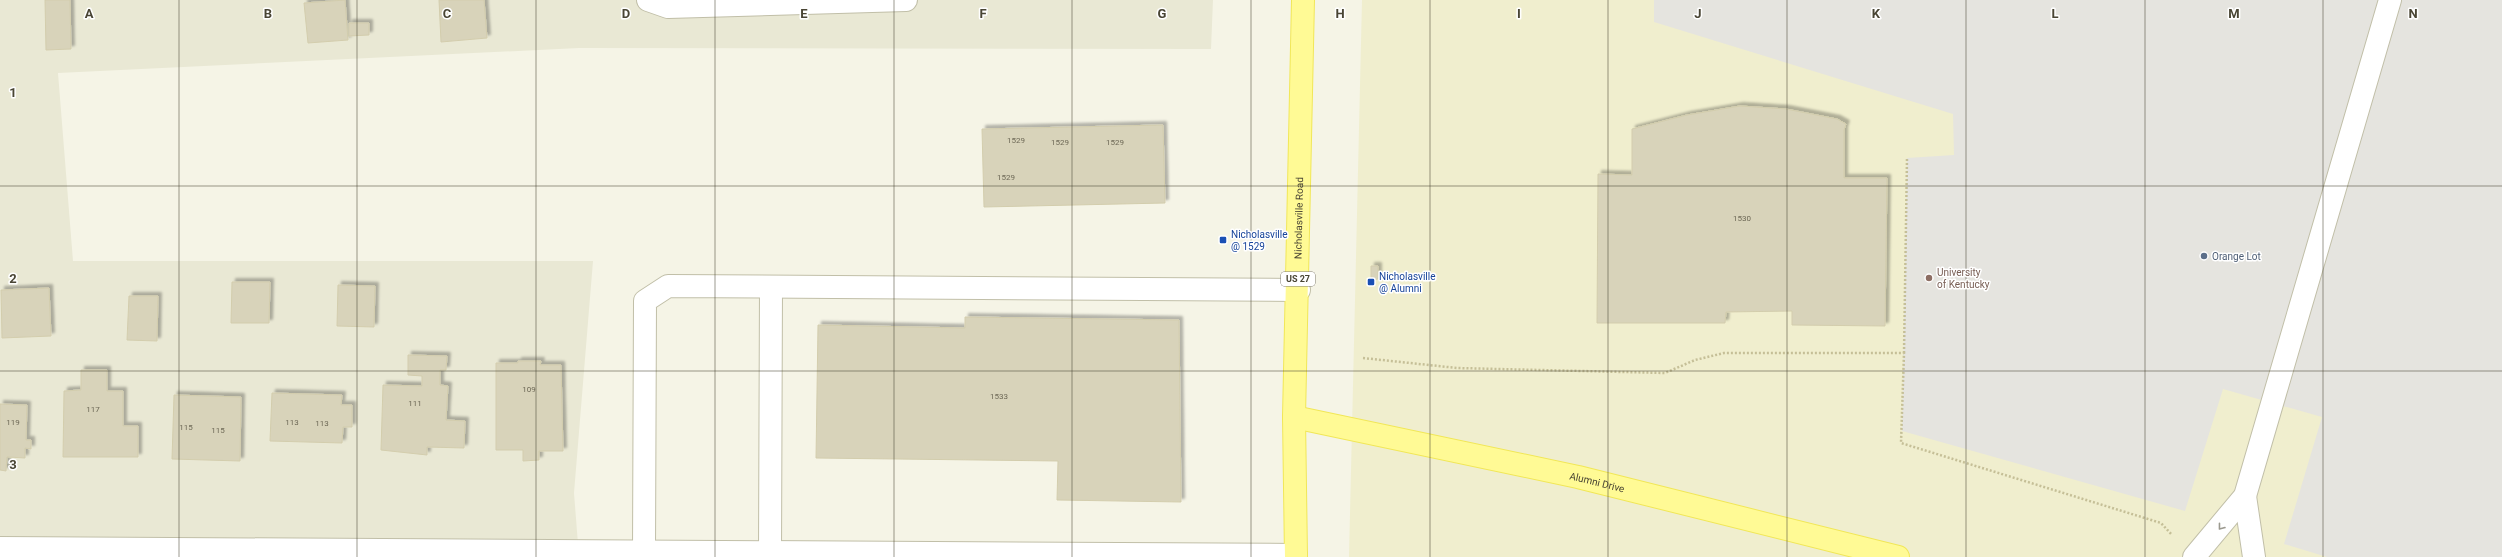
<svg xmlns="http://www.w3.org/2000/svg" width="2502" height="557" font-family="Roboto,sans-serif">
<defs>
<filter id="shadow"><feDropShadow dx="3.5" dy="-3.5" stdDeviation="1" flood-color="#0004"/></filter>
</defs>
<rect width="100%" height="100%" fill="#f5f4e6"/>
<path fill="#e9e8d4" d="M0,0H1213L1211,49L579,48L58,73L73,261H593L574,493L579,557H0Z"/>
<path fill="#f0eece" d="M1362,0H2502V557H1349Z"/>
<path fill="#e5e4df" d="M1654,0H2502V557H2327L2284,544L2322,417L2223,389L2185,511L1902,431L1907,158L1954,155L1953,114L1654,22Z"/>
<g fill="#d8d3ba" stroke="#d3cdad" filter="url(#shadow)">
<path d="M45,0H70L71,49L46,50Z"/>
<path d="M345,0L348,40L308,43L304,3Z"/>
<path d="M439,0H484L487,38L441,42Z"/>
<path d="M349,23H369V35L349,36Z"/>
<path d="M1740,106L1786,109L1837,119L1846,124L1844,130V178H1887L1885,326L1792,325V311L1726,312L1725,323H1597L1598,174L1632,175V129L1687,115Z"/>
<path d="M1163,125L1165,203L984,207L982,129Z"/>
<path d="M1371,266H1378V279L1371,280Z"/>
<path d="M232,282H270L269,323H231Z"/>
<path d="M338,285L375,286L374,327L337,326Z"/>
<path d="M49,288L51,336L2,338L1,290Z"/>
<path d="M129,296H158L157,341L127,340Z"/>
<path d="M965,317L1179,320L1181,502L1057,500L1058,461L816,458L818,325L965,328Z"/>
<path d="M408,355L447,356L446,370H440V385L448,386L446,420L465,421L464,448L427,447V455L381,450L383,385L422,386V376L408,375Z"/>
<path d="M518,361H541L540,365H561L563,451H539V460L523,461V450H496V363H518Z"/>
<path d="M81,370H107V391H123V426H138V457H63L64,391L81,390Z"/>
<path d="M272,393L342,395L341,405H352V427H343L342,443L270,441Z"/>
<path d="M174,395L241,397L240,461L172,459Z"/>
<path d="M0,404L27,405L26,440H31V449L25,448V458L7,457L6,471L0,470Z"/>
</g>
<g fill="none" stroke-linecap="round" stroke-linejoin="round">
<defs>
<g id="minor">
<path d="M648,0L668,7L906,0"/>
<path d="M2245,496L2254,557"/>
<path d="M0,548L1296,555"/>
<path d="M644,552L645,301L668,286L1299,290"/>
<path d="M770,553L771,287"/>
<path d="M2194,557L2245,496L2390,0"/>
</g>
<g id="major">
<path id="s1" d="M1294,417L1578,477L1898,557"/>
<path id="s2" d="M1296,557L1294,417L1303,0"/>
</g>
</defs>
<use href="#minor" stroke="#c1bfa8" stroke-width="24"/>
<use href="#major" stroke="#f1e758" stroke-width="24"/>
<g stroke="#c5bf97" stroke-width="2.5" stroke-dasharray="2 2" stroke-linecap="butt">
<path d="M1904,353L1907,158"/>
<path d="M1363,358L1457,368L1665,373L1695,360L1724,353H1904L1901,443L2161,523L2172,535"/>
</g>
<use href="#minor" stroke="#fff" stroke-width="22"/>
<use href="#major" stroke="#fffa95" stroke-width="22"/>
</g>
<defs><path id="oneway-chevron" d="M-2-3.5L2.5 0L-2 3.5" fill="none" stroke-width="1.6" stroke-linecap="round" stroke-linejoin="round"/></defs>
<use stroke="#9b998f" href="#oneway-chevron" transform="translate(2221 527) rotate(128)"/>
<path fill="none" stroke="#494534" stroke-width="1" stroke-opacity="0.55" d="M179,0V557M357,0V557M536,0V557M715,0V557M894,0V557M1072,0V557M1251,0V557M1430,0V557M1608,0V557M1787,0V557M1966,0V557M2145,0V557M2323,0V557M0,186H2502M0,371H2502"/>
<g fill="#1a4fb4" stroke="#fff" stroke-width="1.5">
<rect x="1219" y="236" width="8" height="8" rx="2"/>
<rect x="1367" y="278" width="8" height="8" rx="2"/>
</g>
<circle fill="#5c6f8a" stroke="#fff" stroke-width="1.5" cx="2204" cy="256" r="4"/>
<circle fill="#8d6e63" stroke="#fff" stroke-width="1.5" cx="1929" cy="278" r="4"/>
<g text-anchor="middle" stroke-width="3" stroke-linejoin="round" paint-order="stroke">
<g font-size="8" fill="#6d6856">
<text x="1016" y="143">1529</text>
<text x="1060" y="145">1529</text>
<text x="1115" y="145">1529</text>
<text x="1006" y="180">1529</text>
<text x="1742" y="221">1530</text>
<text x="529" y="392">109</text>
<text x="999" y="399">1533</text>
<text x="415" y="406">111</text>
<text x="93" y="412">117</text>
<text x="13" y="425">119</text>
<text x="292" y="425">113</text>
<text x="322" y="426">113</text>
<text x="186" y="430">115</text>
<text x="218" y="433">115</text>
</g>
<rect fill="#fff" stroke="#807d71" stroke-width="1" x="1281" y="272" width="34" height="14" rx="3"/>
<g font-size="9" font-weight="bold" fill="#494534">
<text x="1298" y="282">US 27</text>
</g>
<g font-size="10" fill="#494534" stroke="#fff">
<text dy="4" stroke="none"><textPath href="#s2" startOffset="339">Nicholasville Road</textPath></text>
<text dy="4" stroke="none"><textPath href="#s1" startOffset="310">Alumni Drive</textPath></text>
</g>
<g font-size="10" fill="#164399" stroke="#fff" text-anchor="start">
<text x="1231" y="238">Nicholasville<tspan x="1231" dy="12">@ 1529</tspan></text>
<text x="1379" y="280">Nicholasville<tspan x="1379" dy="12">@ Alumni</tspan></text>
</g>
<g font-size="10" fill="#4e5e75" stroke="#fff" text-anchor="start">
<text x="2212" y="260">Orange Lot</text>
</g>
<g font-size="10" fill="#785e54" stroke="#fff" text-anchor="start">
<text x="1937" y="276">University<tspan x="1937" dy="12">of Kentucky</tspan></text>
</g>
</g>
<g font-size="13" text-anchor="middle" font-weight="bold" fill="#494534" stroke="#fff" stroke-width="3" stroke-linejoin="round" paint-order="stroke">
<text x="89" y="18">A</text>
<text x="268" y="18">B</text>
<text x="447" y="18">C</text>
<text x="626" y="18">D</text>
<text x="804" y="18">E</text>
<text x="983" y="18">F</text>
<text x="1162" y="18">G</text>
<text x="1340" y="18">H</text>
<text x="1519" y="18">I</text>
<text x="1698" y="18">J</text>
<text x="1876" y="18">K</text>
<text x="2055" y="18">L</text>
<text x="2234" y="18">M</text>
<text x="2413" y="18">N</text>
<text x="13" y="97">1</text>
<text x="13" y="283">2</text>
<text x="13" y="469">3</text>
</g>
</svg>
